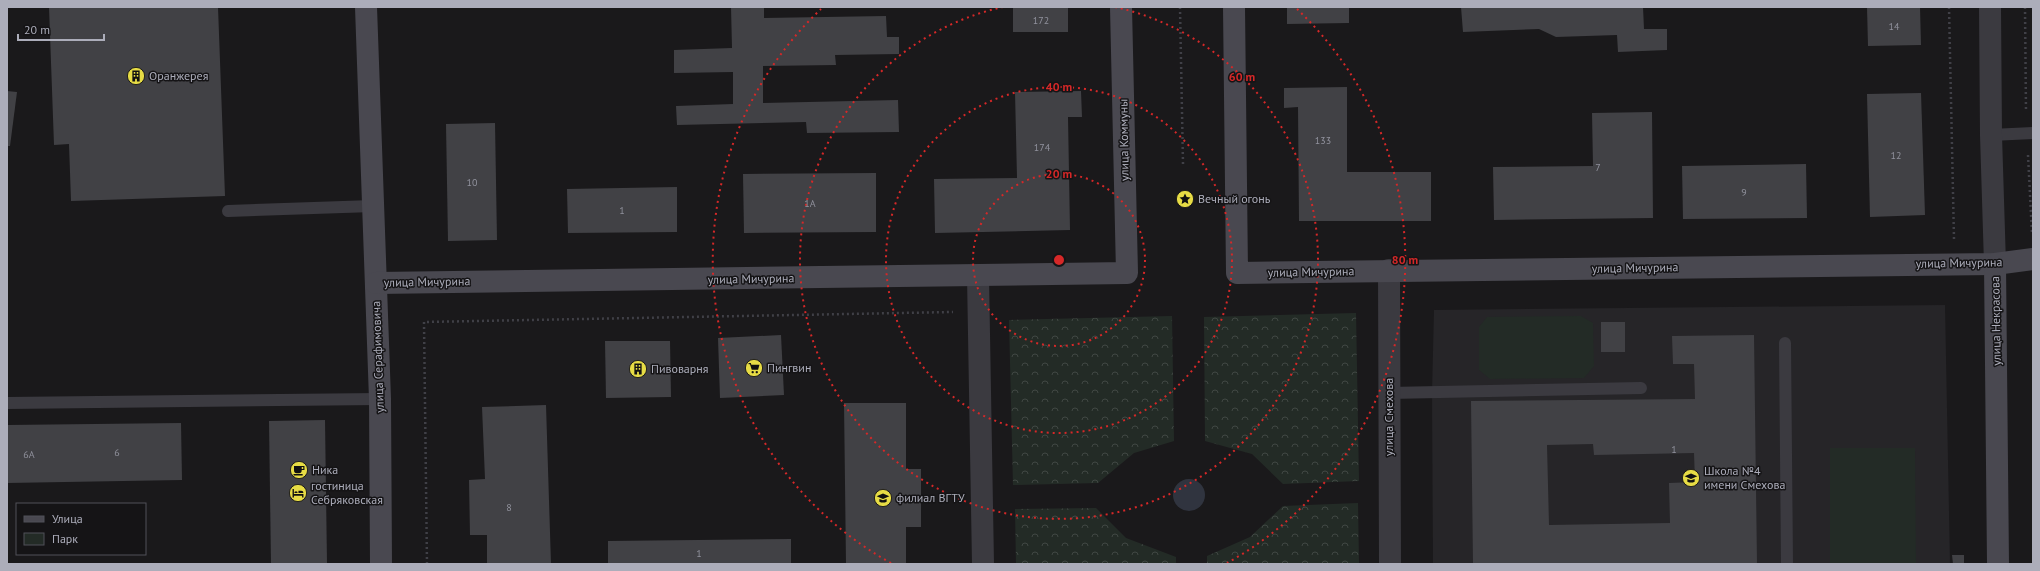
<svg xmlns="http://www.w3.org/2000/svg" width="2040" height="571" font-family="'PT Sans',sans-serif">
<defs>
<pattern id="forest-crowns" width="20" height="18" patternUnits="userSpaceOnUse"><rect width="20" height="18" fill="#232b26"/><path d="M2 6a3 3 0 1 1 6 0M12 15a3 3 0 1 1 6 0" fill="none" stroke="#404743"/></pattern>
</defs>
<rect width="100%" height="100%" fill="#1a191b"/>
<path fill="#262528" d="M1945,305L1950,564H1433L1432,393L1434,310Z"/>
<g fill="url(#forest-crowns)">
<path d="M1356,313L1359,481L1283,484L1252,454L1205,441L1204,317Z"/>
<path d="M1172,316L1174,441L1134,453L1098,483L1013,485L1009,320Z"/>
<path d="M1358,503L1359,564H1207V556L1250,537L1283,506Z"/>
<path d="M1096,508L1126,538L1176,557V564H1016L1015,509Z"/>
</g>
<g fill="#232b26">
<path d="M1581,316L1593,323L1594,366L1584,378L1490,379L1479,370V327L1487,317Z"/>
<path d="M1830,448H1915L1916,564H1830Z"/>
</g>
<circle fill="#30343f" cx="1189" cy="495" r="16"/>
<g fill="#414145" fill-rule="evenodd">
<path d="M49,7H218L225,196L71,201L69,144L54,145Z"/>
<path d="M731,7H764V18L886,16L887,37H899V54L835,55L836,65L763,66V103L898,100L899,132L807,133L806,122L677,125L676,106L733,104V72L674,73V50L732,48Z"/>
<rect x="1013" y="7" width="55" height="25"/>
<path d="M1287,7H1349V23L1287,24Z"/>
<path d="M1461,7H1643L1644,29H1667V50L1618,52L1617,35L1556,37L1539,29L1463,32Z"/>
<path d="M1867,7H1920L1921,45L1868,46Z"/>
<path d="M1347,87V172H1431V221H1299L1298,107L1284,108V88Z"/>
<path d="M7,91L17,92L10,146H7Z"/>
<path d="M1081,91L1082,117H1068L1070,230L935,233L934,179L1017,178L1015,92Z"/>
<path d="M1921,93L1925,215L1870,217L1867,94Z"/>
<path d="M1652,112L1653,218L1494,220L1493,167L1593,166L1592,113Z"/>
<path d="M495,123L497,240L448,241L446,124Z"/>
<path d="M1806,164L1807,218L1683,219L1682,166Z"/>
<path d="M876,173V232L744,233L743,174Z"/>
<path d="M677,187V232L568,233L567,189Z"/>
<rect x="1601" y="322" width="24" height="30"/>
<path d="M781,335L784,395L720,398L718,338Z"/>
<path d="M1754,335L1757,564H1473L1471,401L1695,399L1694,364H1673L1672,336ZM1593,444L1594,455L1694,453L1695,482L1669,483L1670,523L1549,525L1547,445Z"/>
<path d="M605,341H670L671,397L606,398Z"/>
<path d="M844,403H906V469H921V527H906V564H846Z"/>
<path d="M546,405L551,564H487V535H470L469,480L485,479L482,407Z"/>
<path d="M325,420L327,564H271L269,421Z"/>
<path d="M181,423L182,480L7,483V425Z"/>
<path d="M791,539V564H608V541Z"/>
<path d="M1952,555H1964V564H1953Z"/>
</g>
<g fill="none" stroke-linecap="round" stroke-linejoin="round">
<g stroke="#404047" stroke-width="2.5" stroke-dasharray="2 3" stroke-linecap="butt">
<path d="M1180,7L1183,164"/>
<path d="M1949,7L1954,239"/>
<path d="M2025,7L2026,112"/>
<path d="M2028,155L2032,234"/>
<path d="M427,564L424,322L953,312"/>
</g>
<g stroke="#3b3a40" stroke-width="12">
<path d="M1991,135L2033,133"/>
<path d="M228,211L373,206"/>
<path d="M1785,343L1787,564"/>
<path d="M1389,393L1641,388"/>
<path d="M7,403L380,399"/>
</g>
<g stroke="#3b3a40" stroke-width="22">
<path d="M1990,7L1991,135L1995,264"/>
<path d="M1389,270L1390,564"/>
<path d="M978,276L983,564"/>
</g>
<g stroke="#494850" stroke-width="22">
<path d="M366,7L380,399L381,564"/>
<path d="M1234,7L1237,273L1995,264L2033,259"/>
<path d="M1995,264L1998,564"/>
<path d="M376,283L1127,273L1121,7"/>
</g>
</g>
<g fill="none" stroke="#d62828" stroke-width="2" stroke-dasharray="2 4">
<circle cx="1059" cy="260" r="86"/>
<circle cx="1059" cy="260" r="173"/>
<path d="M1115 7A259 259 0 1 1 1003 7"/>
<path d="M891 563A346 346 0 0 1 821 9M1297 9A346 346 0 0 1 1227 563"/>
</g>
<defs>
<symbol id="building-disc" viewBox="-11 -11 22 22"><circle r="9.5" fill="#e7dc45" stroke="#151416"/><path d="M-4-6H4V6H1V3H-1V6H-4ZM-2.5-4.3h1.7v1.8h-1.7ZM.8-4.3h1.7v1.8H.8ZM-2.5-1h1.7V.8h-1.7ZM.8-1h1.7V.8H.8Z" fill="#111"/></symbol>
<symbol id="sight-disc" viewBox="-11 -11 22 22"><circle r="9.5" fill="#e7dc45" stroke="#151416"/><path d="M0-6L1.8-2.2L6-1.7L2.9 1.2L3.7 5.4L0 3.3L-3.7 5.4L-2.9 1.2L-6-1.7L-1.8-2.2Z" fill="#111"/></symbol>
<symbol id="supermarket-disc" viewBox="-11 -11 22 22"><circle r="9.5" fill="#e7dc45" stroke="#151416"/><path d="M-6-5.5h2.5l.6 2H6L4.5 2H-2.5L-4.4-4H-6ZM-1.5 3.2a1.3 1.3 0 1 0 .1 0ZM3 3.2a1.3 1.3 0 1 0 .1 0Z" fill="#111"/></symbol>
<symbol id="cafe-disc" viewBox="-11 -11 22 22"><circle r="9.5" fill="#e7dc45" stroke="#151416"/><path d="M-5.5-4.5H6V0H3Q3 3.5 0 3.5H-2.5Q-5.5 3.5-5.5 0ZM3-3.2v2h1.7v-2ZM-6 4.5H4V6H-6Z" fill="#111"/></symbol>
<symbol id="school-disc" viewBox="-11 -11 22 22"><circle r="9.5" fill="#e7dc45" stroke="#151416"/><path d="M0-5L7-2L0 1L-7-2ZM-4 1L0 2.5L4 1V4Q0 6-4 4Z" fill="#111"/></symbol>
<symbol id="hotel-disc" viewBox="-11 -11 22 22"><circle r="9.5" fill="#e7dc45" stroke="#151416"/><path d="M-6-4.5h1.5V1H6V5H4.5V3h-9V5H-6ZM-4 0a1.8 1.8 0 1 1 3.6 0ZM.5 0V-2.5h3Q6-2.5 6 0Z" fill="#111"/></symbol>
<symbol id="university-disc" viewBox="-11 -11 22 22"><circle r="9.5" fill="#e7dc45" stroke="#151416"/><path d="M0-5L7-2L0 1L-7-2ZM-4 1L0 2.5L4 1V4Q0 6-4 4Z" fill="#111"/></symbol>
</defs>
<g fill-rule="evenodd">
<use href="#building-disc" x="126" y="66" width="20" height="20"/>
<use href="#sight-disc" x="1175" y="189" width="20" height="20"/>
<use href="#supermarket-disc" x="744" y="358" width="20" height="20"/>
<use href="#building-disc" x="628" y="359" width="20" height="20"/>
<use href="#cafe-disc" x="289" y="460" width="20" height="20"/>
<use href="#school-disc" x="1681" y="468" width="20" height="20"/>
<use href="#hotel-disc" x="288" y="483" width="20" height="20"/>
<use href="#university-disc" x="873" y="488" width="20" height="20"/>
</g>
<g text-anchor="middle" stroke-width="3" stroke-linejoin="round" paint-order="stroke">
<g font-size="10" fill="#91929d">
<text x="1041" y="24">172</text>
<text x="1894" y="30">14</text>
<text x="1323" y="144">133</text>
<text x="1042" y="151">174</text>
<text x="1896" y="159">12</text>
<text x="1598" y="171">7</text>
<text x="472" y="186">10</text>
<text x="1744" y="196">9</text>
<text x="810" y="207">1А</text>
<text x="622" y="214">1</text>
<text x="1674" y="453">1</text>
<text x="117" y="456">6</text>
<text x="29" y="458">6А</text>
<text x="509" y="511">8</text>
<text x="699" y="557">1</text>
</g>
<g font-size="12" fill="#acadba" stroke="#151416" text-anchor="start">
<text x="149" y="80">Оранжерея</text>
<text x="1198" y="203">Вечный огонь</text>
<text x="767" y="372">Пингвин</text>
<text x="651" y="373">Пивоварня</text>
<text x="312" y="474">Ника</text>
<text x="1704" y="475">Школа №4<tspan x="1704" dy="14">имени Смехова</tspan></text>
<text x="311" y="490">гостиница<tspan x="311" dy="14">Себряковская</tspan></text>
<text x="896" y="502">филиал ВГТУ</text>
</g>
<g font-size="12" fill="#acadba" stroke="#151416">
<text transform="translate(1124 140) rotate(-91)" y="4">улица Коммуны</text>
<text transform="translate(1959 263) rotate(-1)" y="4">улица Мичурина</text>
<text transform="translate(1635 268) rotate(-1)" y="4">улица Мичурина</text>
<text transform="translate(1311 272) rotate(-1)" y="4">улица Мичурина</text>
<text transform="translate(751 279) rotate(-1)" y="4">улица Мичурина</text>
<text transform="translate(427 282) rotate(-1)" y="4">улица Мичурина</text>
<text transform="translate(1996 321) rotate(-91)" y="4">улица Некрасова</text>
<text transform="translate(378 357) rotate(-92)" y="4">улица Серафимовича</text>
<text transform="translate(1389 417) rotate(-90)" y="4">улица Смехова</text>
</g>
</g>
<circle cx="1059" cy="260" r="6" fill="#d62828" stroke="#151416" stroke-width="2"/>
<g font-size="12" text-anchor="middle" font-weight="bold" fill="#d62828" stroke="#151416" stroke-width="3" stroke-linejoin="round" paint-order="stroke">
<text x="1242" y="81">60 m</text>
<text x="1059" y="91">40 m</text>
<text x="1059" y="178">20 m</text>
<text x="1405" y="264">80 m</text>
</g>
<rect width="2040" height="571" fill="none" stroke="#acadba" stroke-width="16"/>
<rect x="16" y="503" width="130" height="52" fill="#151416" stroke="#515158"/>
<rect x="24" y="516" width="20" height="6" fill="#494850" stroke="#515158"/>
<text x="52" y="523" font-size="12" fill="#acadba">Улица</text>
<rect x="24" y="533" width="20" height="12" fill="#232b26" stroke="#515158"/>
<text x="52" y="543" font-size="12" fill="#acadba">Парк</text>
<path d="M18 34v6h86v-6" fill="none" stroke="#acadba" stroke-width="2"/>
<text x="24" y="34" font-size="12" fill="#acadba" stroke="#151416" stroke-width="3" paint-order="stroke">20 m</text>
</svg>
